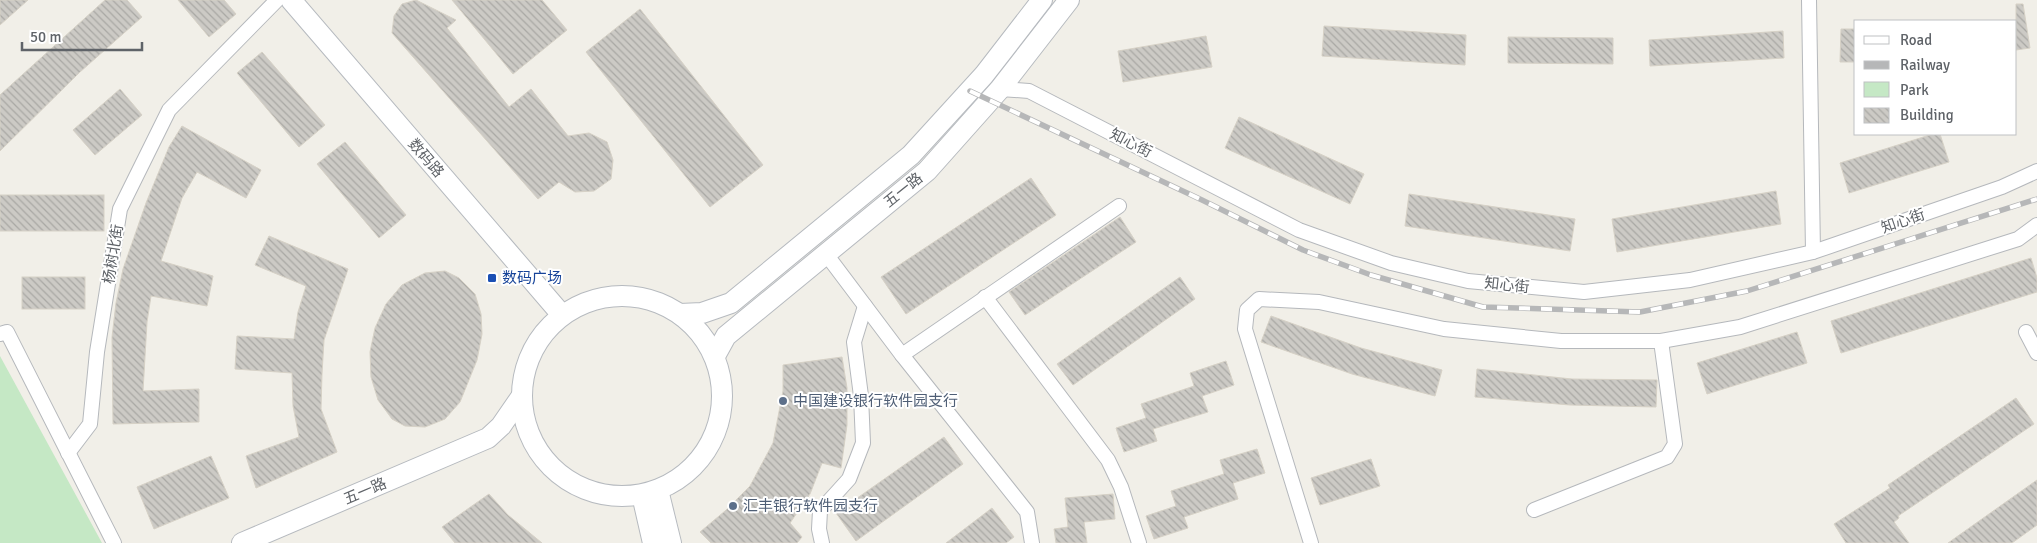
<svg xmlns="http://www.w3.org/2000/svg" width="2037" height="543" font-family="Signika,'Noto Sans SC',sans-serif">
<defs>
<pattern id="building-back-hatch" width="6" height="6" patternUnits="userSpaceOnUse" patternTransform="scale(1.25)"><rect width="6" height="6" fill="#cccac5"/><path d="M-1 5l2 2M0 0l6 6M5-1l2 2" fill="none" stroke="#a9a8a4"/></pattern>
</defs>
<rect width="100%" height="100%" fill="#f1efe8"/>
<path fill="#c5e8c5" d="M0,356L102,543H0Z"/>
<g fill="url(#building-back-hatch)" stroke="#d6d1c6">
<path d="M0,0H28L0,25Z"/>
<path d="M105,0H127L142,17L80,72L0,151V95Z"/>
<path d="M178,0H224L236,14L209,37Z"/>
<path d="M416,0L456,20L447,28L509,107L531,89L568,136L589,133L607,142L613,160L611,179L594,191L575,192L559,182L538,199L392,33L394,16L402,4Z"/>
<path d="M452,0H542L567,30L513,74Z"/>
<path d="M2016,4H2023L2030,48L2016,50Z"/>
<path d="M640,9L763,165L710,207L586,52Z"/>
<path d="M1324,26L1466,35L1465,65L1322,56Z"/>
<path d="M1841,29H1856V62H1840Z"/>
<path d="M1783,31L1784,58L1650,66L1649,40Z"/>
<path d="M1206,36L1212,67L1123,82L1118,51Z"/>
<path d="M1508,37L1613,38V64L1508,63Z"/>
<path d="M262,52L325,125L299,147L237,73Z"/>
<path d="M120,89L142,115L95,155L73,130Z"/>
<path d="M1239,117L1364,174L1350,204L1225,148Z"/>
<path d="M182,126L261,170L246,198L197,172L182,198L161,261L213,276L207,306L151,296L147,322L143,391L199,389V422L113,424L112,337L116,303L123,269L146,203L169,147Z"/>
<path d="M1933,134H1940L1949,162L1849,193L1840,163Z"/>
<path d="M345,142L406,215L379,238L317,164Z"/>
<path d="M1031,178L1056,215L906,314L881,277Z"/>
<path d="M1776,191L1781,224L1617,252L1612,219Z"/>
<path d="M1409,194L1575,219L1570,251L1405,226Z"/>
<rect x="0" y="195" width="104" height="36"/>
<path d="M1120,217L1136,242L1025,315L1009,292Z"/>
<path d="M269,236L348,269L324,340L322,374L321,409L337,452L256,488L246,456L299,437L293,406L292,373L235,369L237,336L294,339L298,312L306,286L255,265Z"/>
<path d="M2031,258L2037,278V292L1841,353L1831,321Z"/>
<path d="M445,271L459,278L475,294L481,314L482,334L477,360L460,402L445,419L425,427L405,426L392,419L378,400L371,377L370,352L375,328L386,304L402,285L425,273Z"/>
<rect x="22" y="277" width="63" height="32"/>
<path d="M1180,277L1195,299L1073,385L1057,364Z"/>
<path d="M1271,316L1361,348L1442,370L1435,396L1352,374L1261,342Z"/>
<path d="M1797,332L1807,363L1707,394L1697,363Z"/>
<path d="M842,357L847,388V425L841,468L822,463L810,494L790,523L802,537L797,543H711L700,532L725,511L750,486L773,443L783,391V365Z"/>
<path d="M1226,361L1234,385L1202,396L1208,412L1153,429L1157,441L1124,452L1116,428L1146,418L1141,404L1194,386L1190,373Z"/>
<path d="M1477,369L1572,379L1657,380L1656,407L1570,405L1475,397Z"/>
<path d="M2016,398L2034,424L1898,516L1899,518L1894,522L1909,543H1846L1834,524L1890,488L1888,485Z"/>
<path d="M944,437L963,464L856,541L836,513Z"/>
<path d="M1257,449L1265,473L1233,483L1238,499L1184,517L1188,528L1154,539L1146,516L1176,506L1171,491L1224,474L1220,460Z"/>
<path d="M211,456L229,498L154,529L137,487Z"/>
<path d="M1371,459L1380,486L1320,505L1311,478Z"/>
<path d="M2037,480V525L2012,543H1948Z"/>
<path d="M489,494L508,515L542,543H455L442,527Z"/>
<path d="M1113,494L1115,519L1084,522L1087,543H1056L1054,529L1068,527L1065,498Z"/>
<path d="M992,508L1014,537L1006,543H946Z"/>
</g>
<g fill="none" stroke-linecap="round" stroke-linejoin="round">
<defs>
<g id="street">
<path d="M1809,0L1813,252"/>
<path d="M1000,89L1029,91L1299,230L1391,263L1468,281L1584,292L1690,280L1813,252L2002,187L2037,171"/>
<path d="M826,254L902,355L1027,512L1032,543"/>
<path d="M985,297L1108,460L1121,487L1139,543"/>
<path d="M2026,332L2037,353"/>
<path d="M0,334L7,332L114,543"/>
<path d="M902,355L1119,206"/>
<path d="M68,453L90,424L97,352L120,209L169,110L277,0"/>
<path d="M1534,510L1667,457L1675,444L1661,341"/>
<path d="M822,543L819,529L820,511L849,479L863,443L861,396L854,342L865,306"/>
<path d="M1311,543L1245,329L1247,310L1259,299L1319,302L1444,329L1561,341H1661L1740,327L2018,239L2037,225"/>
</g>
<g id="secondary">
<path d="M291,0L562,315"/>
<circle cx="622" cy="396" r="100"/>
<path d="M680,314L702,313L731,303L911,155L984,75L1042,0"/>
<path d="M715,356L726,336L927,171L1000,89L1069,0"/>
<path d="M658,490L671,543"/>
<path d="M642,495L653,543"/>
<path d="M242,543L488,438L501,426L521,397"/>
</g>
</defs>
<use href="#street" stroke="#b5b8bc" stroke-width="16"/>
<use href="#secondary" stroke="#b6babf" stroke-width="22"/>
<use href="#street" stroke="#fff" stroke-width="14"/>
<use href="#secondary" stroke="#fff" stroke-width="20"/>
<defs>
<path id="rail" d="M970,91L1202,200L1303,250L1371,275L1483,307L1640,312L1747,291L2037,199"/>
</defs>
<use href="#rail" stroke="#b6b7b8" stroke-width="5.5"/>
<use href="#rail" stroke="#fff" stroke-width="4" stroke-dasharray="11" stroke-linecap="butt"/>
</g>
<rect fill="#1a4fb4" stroke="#fff" stroke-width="2" x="487" y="273" width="10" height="10" rx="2.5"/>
<g fill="#5c6f8a" stroke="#fff" stroke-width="2">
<circle cx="783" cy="401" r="5"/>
<circle cx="733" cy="506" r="5"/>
</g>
<g text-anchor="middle" stroke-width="4" stroke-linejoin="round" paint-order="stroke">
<g font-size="15" fill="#5f6368" stroke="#fff">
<text transform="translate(1131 143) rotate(27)" y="5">知心街</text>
<text transform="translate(426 158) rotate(49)" y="5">数码路</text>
<text transform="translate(903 190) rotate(-39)" y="5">五一路</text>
<text transform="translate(1903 221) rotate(-19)" y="5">知心街</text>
<text transform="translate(113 254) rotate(-81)" y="5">杨树北街</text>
<text transform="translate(1507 285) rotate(6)" y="5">知心街</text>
<text transform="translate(365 491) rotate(-23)" y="5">五一路</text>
</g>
<g font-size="15" fill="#164399" stroke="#fff" text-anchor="start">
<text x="502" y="283">数码广场</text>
</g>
<g font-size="15" fill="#4e5e75" stroke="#fff" text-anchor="start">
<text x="793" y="406">中国建设银行软件园支行</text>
<text x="743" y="511">汇丰银行软件园支行</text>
</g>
</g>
<rect x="1854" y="20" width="162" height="115" fill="#ffffff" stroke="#bfc1c3"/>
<rect x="1864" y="36" width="25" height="8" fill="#ffffff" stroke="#bfc1c3"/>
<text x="1900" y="45" font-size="15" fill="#5f6368">Road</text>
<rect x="1864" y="61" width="25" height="8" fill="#b6b7b8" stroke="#bfc1c3"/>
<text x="1900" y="70" font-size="15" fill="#5f6368">Railway</text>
<rect x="1864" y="82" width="25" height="15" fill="#c5e8c5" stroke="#bfc1c3"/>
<text x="1900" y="95" font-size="15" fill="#5f6368">Park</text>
<rect x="1864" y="108" width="25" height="15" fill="url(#building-back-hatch)" stroke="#bfc1c3"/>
<text x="1900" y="120" font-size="15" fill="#5f6368">Building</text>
<path d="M22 42v8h120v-8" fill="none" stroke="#5f6368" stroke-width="2.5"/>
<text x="30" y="42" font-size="15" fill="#5f6368" stroke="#ffffff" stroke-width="4" paint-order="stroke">50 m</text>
</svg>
